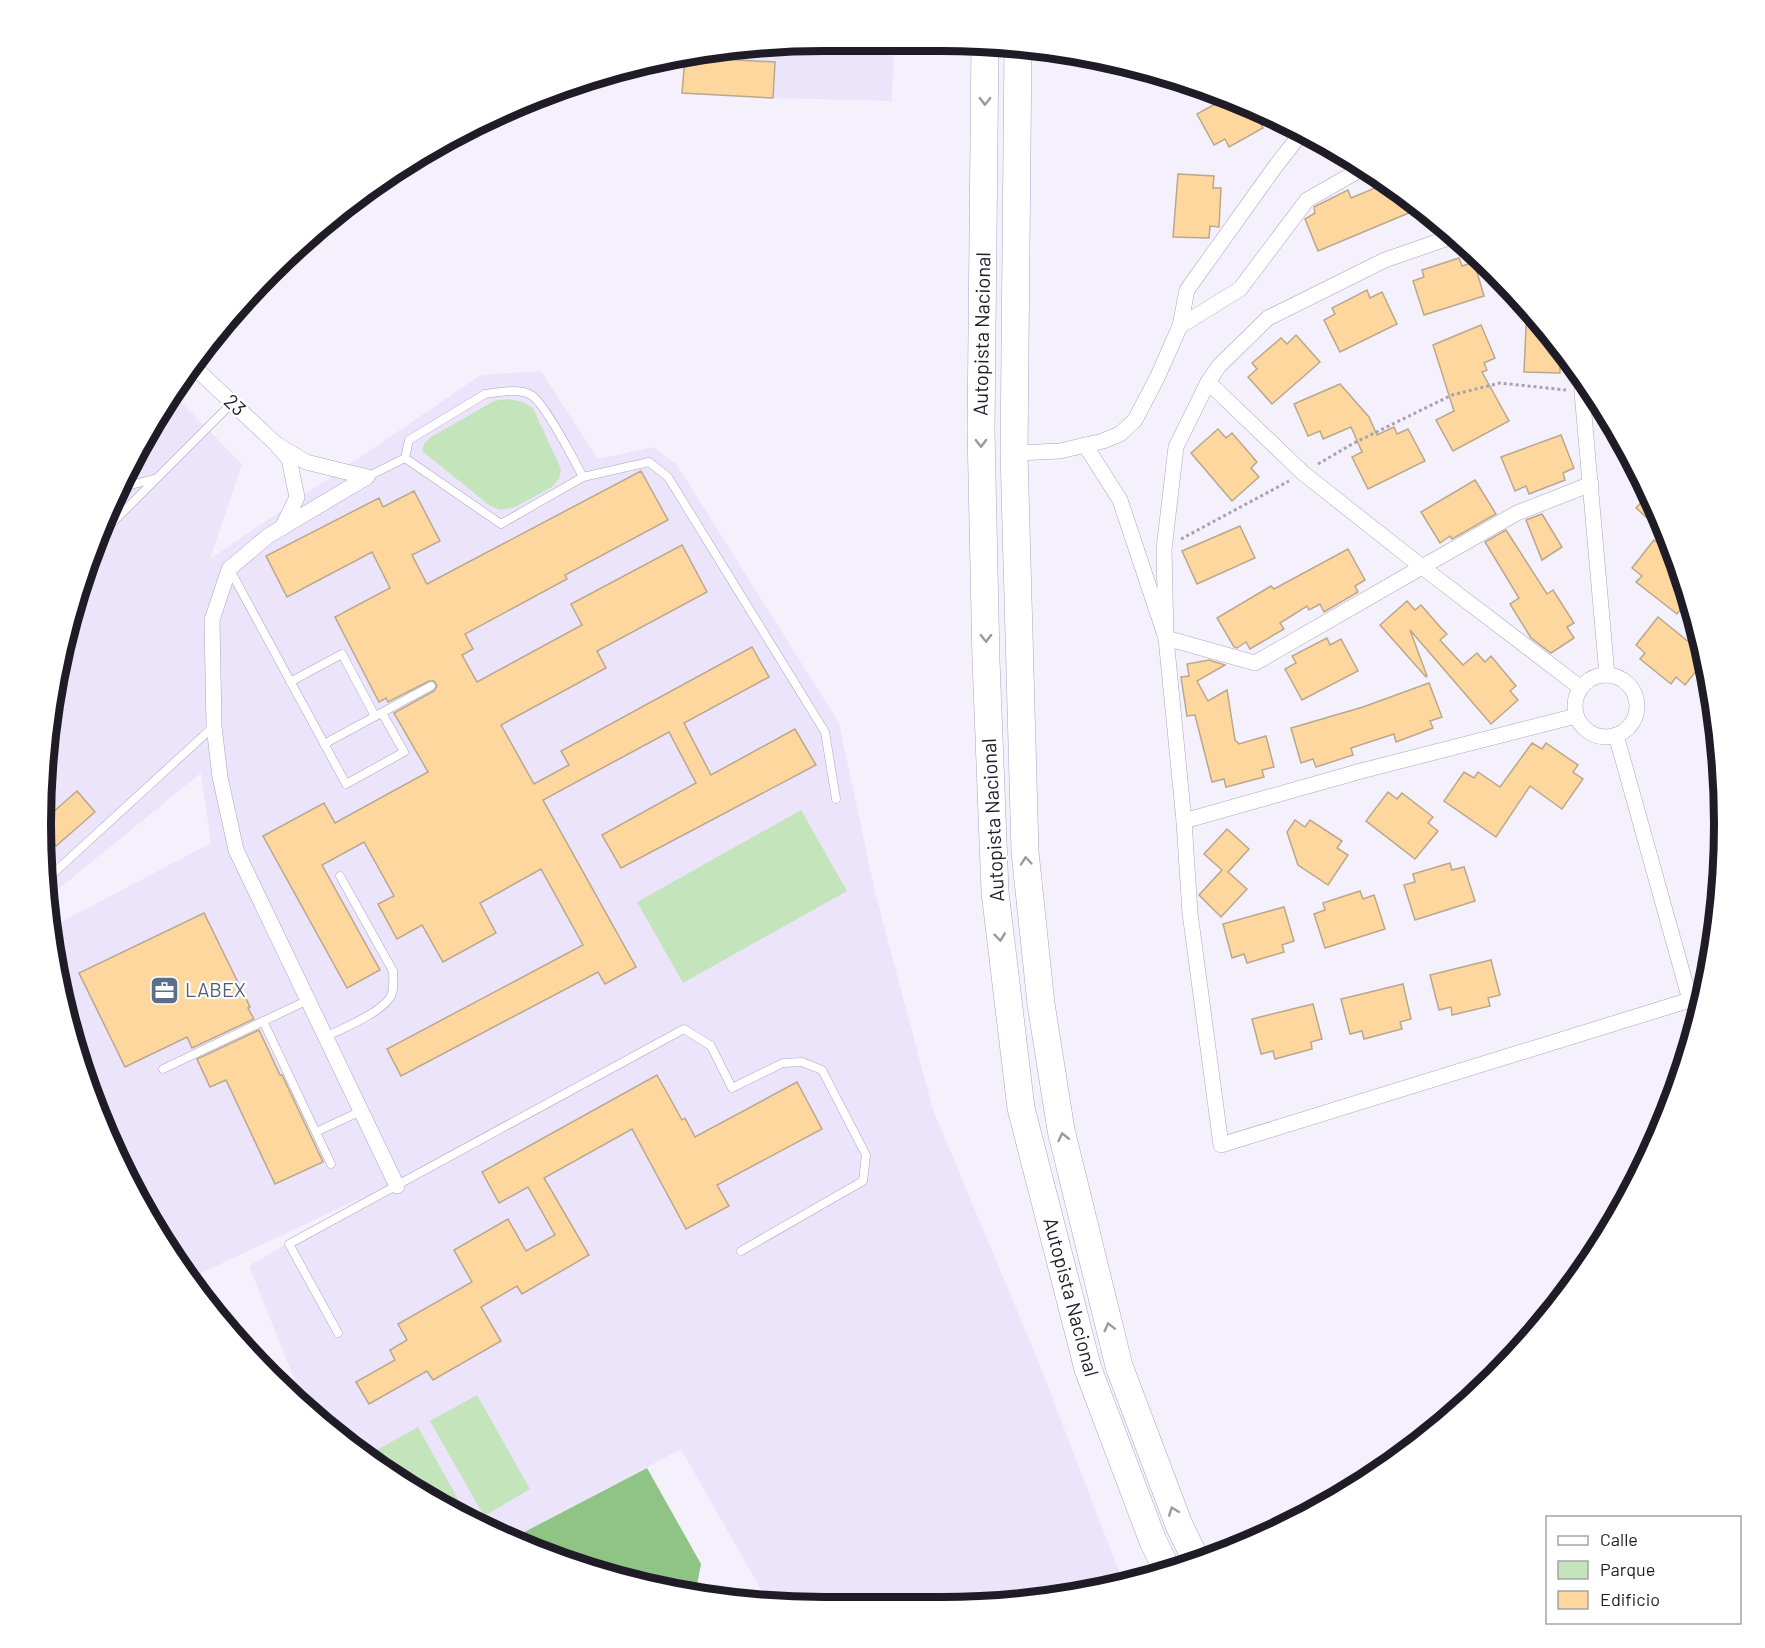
<svg xmlns="http://www.w3.org/2000/svg" width="1765" height="1648" font-family="Barlow,sans-serif">
<rect width="100%" height="100%" fill="#f4f1fd"/>
<g fill="#ebe4fb">
<path d="M824,41H894L892,101L773,98L682,93L686,54Z"/>
<path d="M541,371L598,459L654,447L677,465L839,723L875,892L933,1110L1037,1358L1123,1582L1044,1601L824,1607L768,1602L681,1449L509,1540L388,1475L306,1408L249,1266L369,1194L197,1275L90,1088L48,929L211,843L201,773L46,899L42,773L67,621L145,433L173,394L242,464L210,559L481,375Z"/>
</g>
<g fill="#c4e5bc">
<path d="M508,399L523,402L533,408L561,469L559,479L552,487L515,507L500,510L489,505L422,451L424,444L431,437L494,401Z"/>
<path d="M801,810L847,891L683,983L637,902Z"/>
<path d="M477,1395L530,1489L484,1516L430,1421Z"/>
<path d="M418,1427L469,1519L388,1475L366,1456Z"/>
</g>
<path fill="#90c484" d="M647,1468L701,1564L695,1595L671,1593L524,1548L509,1540Z"/>
<g fill="#fed79f" stroke="#baa78c" stroke-width="1.5">
<path d="M685,57L775,62L773,98L682,93Z"/>
<path d="M1224,99H1227L1271,115L1259,121L1263,128L1229,147L1225,139L1214,145L1197,114Z"/>
<path d="M1178,174L1214,176L1213,188H1221L1219,227L1210,226L1209,238L1173,237Z"/>
<path d="M1387,183L1423,207L1318,251L1305,219L1315,213L1314,207L1348,190L1351,198Z"/>
<path d="M1459,258L1462,266L1474,262L1484,296L1424,315L1413,281L1424,277L1422,270Z"/>
<path d="M1367,290L1370,298L1382,292L1397,324L1340,352L1324,320L1335,314L1332,308Z"/>
<path d="M1527,304L1568,361L1560,360V373L1524,372Z"/>
<path d="M1481,325L1495,358L1484,363L1487,370L1482,372L1509,421L1453,451L1436,420L1454,411L1433,345Z"/>
<path d="M1296,335L1320,362L1272,404L1248,377L1257,369L1252,363L1281,338L1287,344Z"/>
<path d="M1340,384L1369,417L1377,435L1394,427L1397,434L1408,429L1425,461L1368,489L1352,457L1362,452L1351,427L1323,439L1320,431L1308,436L1294,404Z"/>
<path d="M1218,429L1226,438L1232,433L1257,462L1251,468L1259,477L1232,501L1191,453Z"/>
<path d="M1561,435L1574,468L1563,473L1565,480L1529,494L1526,486L1515,491L1501,457Z"/>
<path d="M641,471L668,520L565,575L567,579L465,634L473,649L462,655L477,682L582,625L571,604L682,545L707,592L597,651L606,668L501,725L534,784L569,765L561,751L752,647L769,677L684,723L711,775L795,729L816,765L621,868L602,835L696,783L669,732L543,800L636,967L605,984L598,972L401,1076L387,1049L583,945L541,869L480,903L496,933L443,962L422,925L397,939L378,904L394,896L364,842L322,865L380,970L347,988L263,836L324,803L335,823L428,772L394,713L434,691L437,686L434,681H429L388,702L386,698L379,702L335,617L390,588L372,552L287,597L266,556L379,498L383,507L414,491L440,541L412,555L427,584Z"/>
<path d="M1475,480L1496,514L1452,539L1450,536L1440,543L1421,512Z"/>
<path d="M1648,495L1651,502L1666,535L1636,508Z"/>
<path d="M1542,514L1562,547L1542,560L1526,520Z"/>
<path d="M1240,526L1255,558L1197,584L1182,551Z"/>
<path d="M1506,530L1547,594L1553,590L1574,623L1567,627L1574,638L1551,653L1531,638L1510,604L1519,598L1485,542Z"/>
<path d="M1654,540L1676,557L1683,572L1689,598L1677,614L1636,582L1642,576L1632,568Z"/>
<path d="M1348,549L1365,580L1355,586L1358,592L1324,612L1320,604L1309,610L1307,606L1280,623L1284,629L1250,649L1246,642L1237,648L1234,647L1217,618L1271,586L1274,589Z"/>
<path d="M1407,601L1415,610L1421,605L1441,628L1447,634L1440,640L1463,665L1477,653L1485,662L1491,656L1516,686L1510,691L1518,700L1491,724L1410,630L1427,676L1426,677L1380,625Z"/>
<path d="M1658,617L1701,652L1704,661L1685,685L1676,677L1671,684L1640,659L1645,653L1636,645Z"/>
<path d="M1327,638L1330,645L1341,639L1358,671L1302,700L1285,669L1296,663L1292,656Z"/>
<path d="M1209,660L1225,665L1197,681L1208,701L1227,690L1235,740L1239,744L1266,736L1274,767L1262,770L1264,777L1226,787L1224,779L1212,782L1195,715L1187,716L1181,677L1189,676L1187,664Z"/>
<path d="M1429,683L1442,717L1430,721L1433,728L1396,742L1394,734L1351,748L1353,755L1316,767L1313,759L1301,763L1291,728L1363,707Z"/>
<path d="M1532,743L1542,749L1546,743L1578,765L1573,772L1583,779L1562,809L1530,786L1496,837L1444,801L1464,772L1474,778L1478,772L1500,787Z"/>
<path d="M77,791L95,812L56,846L44,833V820Z"/>
<path d="M1388,792L1397,799L1402,793L1433,817L1428,823L1438,831L1415,859L1366,821Z"/>
<path d="M1295,820L1305,827L1310,820L1342,841L1337,848L1348,855L1328,885L1298,865L1287,832Z"/>
<path d="M1227,829L1249,849L1228,872L1247,889L1221,917L1199,895L1222,870L1204,854Z"/>
<path d="M1450,863L1452,870L1464,867L1475,901L1415,920L1404,885L1415,882L1413,874Z"/>
<path d="M1360,891L1363,899L1374,895L1385,929L1325,948L1314,914L1325,910L1323,903Z"/>
<path d="M1284,907L1294,941L1282,945L1284,952L1247,963L1244,954L1232,958L1223,924Z"/>
<path d="M204,913L250,1007L248,1008L254,1019L192,1048L187,1037L125,1067L79,973Z"/>
<path d="M1491,960L1500,995L1488,998L1490,1006L1452,1015L1451,1007L1439,1010L1430,975Z"/>
<path d="M1403,984L1411,1019L1400,1022L1402,1029L1364,1039L1362,1031L1350,1034L1341,999Z"/>
<path d="M1313,1004L1322,1039L1311,1042L1312,1049L1275,1059L1273,1051L1261,1054L1252,1019Z"/>
<path d="M259,1030L280,1075H282L323,1162L275,1184L226,1080L210,1087L197,1059Z"/>
<path d="M657,1075L682,1120L685,1118L695,1137L797,1082L822,1129L717,1185L729,1206L686,1229L632,1129L544,1178L589,1255L522,1294L517,1286L481,1307L501,1341L433,1380L427,1371L369,1404L356,1382L395,1360L390,1350L407,1340L398,1324L472,1282L454,1250L508,1219L526,1251L555,1235L528,1187L499,1203L482,1172Z"/>
</g>
<g fill="none" stroke-linecap="round" stroke-linejoin="round">
<defs>
<g id="lane">
<path d="M185,377L201,376"/>
<path d="M367,477L405,458L501,524L583,477C574,460 545,403 531,395C521,388 497,392 485,394L409,440L405,458"/>
<path d="M583,477L649,462L668,477L825,732L836,799"/>
<path d="M123,487L154,479"/>
<path d="M106,529L232,403"/>
<path d="M230,570L346,784L404,752L382,713"/>
<path d="M290,682L342,654L375,716"/>
<path d="M324,744L431,686"/>
<path d="M46,880L213,727"/>
<path d="M263,1021L331,1164"/>
<path d="M326,1037C343,1028 378,1014 389,999C395,992 393,980 393,971L340,876"/>
<path d="M163,1069L308,1000"/>
<path d="M316,1132L361,1111"/>
<path d="M338,1333L289,1244L684,1029L711,1046L732,1088L783,1063L802,1062L822,1070L866,1155L863,1181L741,1251"/>
</g>
<g id="street">
<path d="M1454,236L1385,260L1268,318L1219,366L1208,382L1176,447L1164,549L1166,638L1184,821L1190,913L1221,1145L1690,1000L1616,735"/>
<path d="M1180,326L1240,289L1307,200L1363,168"/>
<path d="M193,366L276,444"/>
<path d="M1583,381L1582,392L1607,675"/>
<path d="M1085,445L1120,500L1166,638L1255,663L1422,567L1303,473L1208,382"/>
<path d="M1014,453L1060,451L1103,441L1120,434L1135,420L1157,378L1180,326L1187,290L1275,167L1303,131"/>
<path d="M367,477L268,536L229,569L212,620L214,726L220,777L236,850L397,1186"/>
<path d="M282,528L297,497L289,459L276,444L306,462L367,477"/>
<circle cx="1606" cy="706" r="31"/>
<path d="M1581,688L1422,567L1517,513L1591,484"/>
<path d="M1184,821L1361,771L1576,716"/>
</g>
<g id="highway">
<path d="M985,42L981,431L986,660L995,892L1021,1108L1088,1369L1153,1541L1168,1572"/>
<path d="M1018,46L1014,453L1025,852L1041,1004L1061,1130L1119,1366L1179,1525L1198,1564"/>
</g>
</defs>
<use href="#lane" stroke="#aca4c1" stroke-width="9"/>
<use href="#street" stroke="#aca4c1" stroke-width="16"/>
<use href="#highway" stroke="#aca4c1" stroke-width="28"/>
<g stroke="#a6a3af" stroke-width="3" stroke-dasharray="3 3" stroke-linecap="butt">
<path d="M1318,464L1354,443L1452,395L1500,383L1566,390"/>
<path d="M1181,539L1289,481"/>
</g>
<use href="#lane" stroke="#fff" stroke-width="8"/>
<use href="#street" stroke="#fff" stroke-width="15"/>
<use href="#highway" stroke="#fff" stroke-width="27"/>
</g>
<defs><path id="oneway-chevron" d="M-2-3.5L2.5 0L-2 3.5" fill="none" stroke-width="1.6" stroke-linecap="round" stroke-linejoin="round" transform="scale(1.5)"/></defs>
<g stroke="#9a999e">
<use href="#oneway-chevron" transform="translate(985 101) rotate(91)"/>
<use href="#oneway-chevron" transform="translate(981 443) rotate(89)"/>
<use href="#oneway-chevron" transform="translate(986 638) rotate(89)"/>
<use href="#oneway-chevron" transform="translate(1026 861) rotate(-95)"/>
<use href="#oneway-chevron" transform="translate(1000 937) rotate(83)"/>
<use href="#oneway-chevron" transform="translate(1063 1137) rotate(-103)"/>
<use href="#oneway-chevron" transform="translate(1109 1327) rotate(-104)"/>
<use href="#oneway-chevron" transform="translate(1173 1511) rotate(-111)"/>
</g>
<defs>
<symbol id="office-square" viewBox="-11 -11 22 22"><rect x="-9" y="-9" width="18" height="18" rx="4" fill="#5c6f8a" stroke="#fff"/><path d="M-6-3h4V-5.5h4V-3h4V5H-6ZM-1-4.5V-3h2v-1.5ZM-6 0V1H6V0Z" fill="#fff"/></symbol>
</defs>
<g fill-rule="evenodd">
<use href="#office-square" x="148" y="974" width="33" height="33"/>
</g>
<g text-anchor="middle" stroke-width="4.5" stroke-linejoin="round" paint-order="stroke">
<g font-size="20" fill="#1f1c27" stroke="#fff">
<text transform="translate(982 334) rotate(-89)" y="7">Autopista Nacional</text>
<text transform="translate(235 405) rotate(43)" y="7">23</text>
<text transform="translate(993 820) rotate(-93)" y="7">Autopista Nacional</text>
<text transform="translate(1071 1297) rotate(75)" y="7">Autopista Nacional</text>
</g>
<g font-size="20" fill="#4e5e75" stroke="#fff" text-anchor="start">
<text x="185" y="997">LABEX</text>
</g>
</g>
<path d="M0 0H1765V1648H0ZM824 51H941A773 773 0 0 1 1714 824V824A773 773 0 0 1 941 1597H824A773 773 0 0 1 51 824V824A773 773 0 0 1 824 51Z" fill="#fff" fill-rule="evenodd"/>
<path fill="none" stroke="#1f1c27" stroke-width="8" d="M824 51H941A773 773 0 0 1 1714 824V824A773 773 0 0 1 941 1597H824A773 773 0 0 1 51 824V824A773 773 0 0 1 824 51Z"/>
<rect x="1546" y="1516" width="195" height="108" fill="#ffffff" stroke="#a5a4a9" stroke-width="1.5"/>
<rect x="1558" y="1536" width="30" height="9" fill="#ffffff" stroke="#a5a4a9" stroke-width="1.5"/>
<text x="1600" y="1546" font-size="18" fill="#1f1c27">Calle</text>
<rect x="1558" y="1561" width="30" height="18" fill="#c4e5bc" stroke="#a5a4a9" stroke-width="1.5"/>
<text x="1600" y="1576" font-size="18" fill="#1f1c27">Parque</text>
<rect x="1558" y="1591" width="30" height="18" fill="#fed79f" stroke="#a5a4a9" stroke-width="1.5"/>
<text x="1600" y="1606" font-size="18" fill="#1f1c27">Edificio</text>
</svg>
